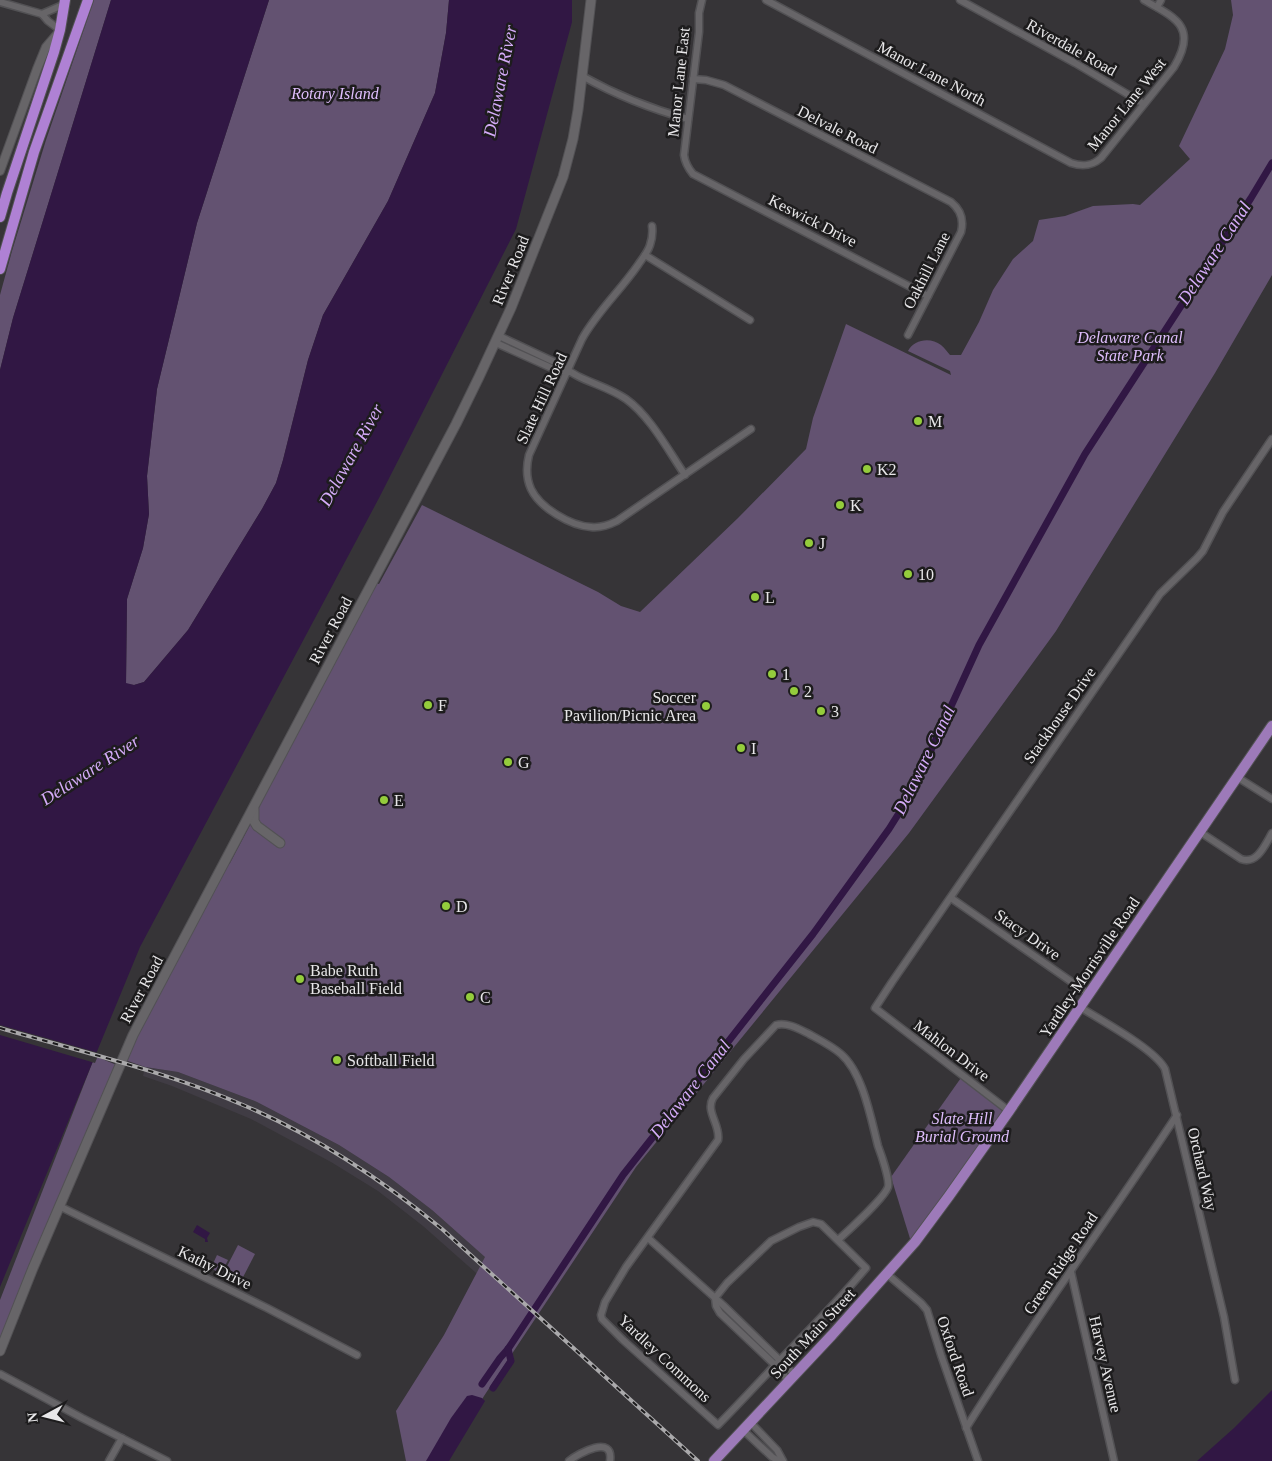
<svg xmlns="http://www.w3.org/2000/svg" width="1272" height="1461" font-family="'Times New Roman',serif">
<rect width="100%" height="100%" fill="#363437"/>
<path fill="#403c44" d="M145,1067L178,1072L257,1102L339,1145L389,1177L432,1210L525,1292L512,1307L475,1272L423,1226L378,1191L331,1162L251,1119L172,1086L143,1076Z"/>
<g fill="#635271">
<path d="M94,0H111L13,318L0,370V295L12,251L46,140Z"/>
<path d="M269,0H449L446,33L435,93L388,201L323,315L308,360L283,460L276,483L262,509L188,630L144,682L134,685L126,684L127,599L143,548L149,514L147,476L157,389L197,223Z"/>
<path d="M1231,0H1272V275L1215,373L1056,631L909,833L636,1167L484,1396L447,1461H406L396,1411L444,1335L485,1257L432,1210L389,1177L339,1145L257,1102L178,1072L145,1067L125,1060L225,868L230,863L258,810L257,807L376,583L379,584L422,505L598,592L621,606L640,612L738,518L806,449L813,418L846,324L951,375L950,371L908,351C914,339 931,337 941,345C945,348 947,352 950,355H961L979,322L993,290L1013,259L1033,241L1039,220L1065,216L1093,206L1133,204L1140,205L1190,159L1179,146L1225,49L1233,15Z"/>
<path d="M95,1056L119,1066L0,1348V1300Z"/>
<path d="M963,1075L1009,1111L912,1245L891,1177Z"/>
<path d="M238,1245L255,1254L240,1283L223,1274Z"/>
<path d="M217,1255L228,1260L221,1274L211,1268Z"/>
</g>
<g fill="#311744">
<path d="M111,0H269L197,223L157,389L147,476L149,514L143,548L127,599L126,683L134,685L144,682L188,630L262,509L276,483L283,460L308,360L323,315L388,201L435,93L446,33L449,0H572V22L516,229L379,498L140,947L0,1287V370L13,318Z"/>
<path d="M197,1225L210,1233L207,1238L208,1242H205V1239L193,1232Z"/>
<path d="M1272,1390V1461H1197L1234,1428Z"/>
<path d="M472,1395L482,1398L485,1401L449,1461H426L451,1418L467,1396Z"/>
</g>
<path fill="#363437" d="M0,1025L99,1053L95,1063L0,1035Z"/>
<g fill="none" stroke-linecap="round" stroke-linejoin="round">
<g stroke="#311744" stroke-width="7">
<path d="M482,1384L500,1358L508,1349L623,1175L813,934L889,829L911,794L979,645L1085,454L1251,198L1272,163"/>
<path d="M493,1388L511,1361L508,1349"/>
</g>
<defs>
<g id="minor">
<path d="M702,0L699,13V32L684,155C685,163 688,168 693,174L928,296"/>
<path d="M766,0L1071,163C1083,167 1092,166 1101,158L1174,67C1198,27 1176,18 1144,0"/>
<path d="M960,0L1075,63L1144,104"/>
<path d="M0,2L42,14L48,21L60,30"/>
<path d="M1157,7L1161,0"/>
<path d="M42,14L65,4"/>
<path d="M582,76C616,95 651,109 688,119"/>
<path d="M693,79L706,80L724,85L951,202C961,210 964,220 961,232L908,335"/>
<path d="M652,226C653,233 652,239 650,245C648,252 642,259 638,265C620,291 597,312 582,339L529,455C526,467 526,478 531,489C540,508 571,526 591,527C600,528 609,525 617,521L751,429"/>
<path d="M645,255L750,320"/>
<path d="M499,336L561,365C579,381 606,385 626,399C650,416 668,450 685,475"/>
<path d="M496,343L558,371L569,372"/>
<path d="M1237,777L1272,799"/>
<path d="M1200,832L1241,859C1257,865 1265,845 1272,833"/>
<path d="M951,898L1089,994"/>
<path d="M1080,1007C1100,1020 1155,1049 1165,1069L1224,1317L1235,1380"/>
<path d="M1009,1111L875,1008L892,982L1160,594L1197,558L1203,551L1223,512L1272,439"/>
<path d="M59,1206L267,1308L357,1355"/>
<path d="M648,1238L723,1305L795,1375"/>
<path d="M1071,1272L1114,1461"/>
<path d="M887,1274L921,1303L927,1310L941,1355L978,1461"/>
<path d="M0,1374L82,1418L167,1461"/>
<path d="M789,1381L775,1365L720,1313L716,1306L715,1298L727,1283L771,1241L799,1227L813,1222L821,1224L866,1268C839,1300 809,1330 779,1361C759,1382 739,1404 718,1425L623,1340L602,1319L601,1315L605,1302L626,1267L718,1140C721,1125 705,1112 713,1098L744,1059L776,1025C787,1022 799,1029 809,1034C820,1040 832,1046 841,1054C863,1073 871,1119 878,1146C881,1154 890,1180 888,1187C885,1197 848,1231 838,1240"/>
<path d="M750,1422L777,1450L783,1461"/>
<path d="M966,1428C1033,1321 1108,1220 1177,1115"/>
<path d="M743,1430L772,1457L779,1461"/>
<path d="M109,1461L122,1438"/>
<path d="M569,1461C579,1453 614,1434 610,1461"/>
</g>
<path id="tertiary" d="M0,171L37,69L46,47L58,33"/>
<g id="secondary">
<path d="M254,809V821L257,826L280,843"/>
<path d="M0,1351L33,1268L133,1035L456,424L479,377L511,308L563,177L573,139L578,110L591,0"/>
</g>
<path id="primary" d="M714,1461L832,1335L915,1242L949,1196L1009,1111L1272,726"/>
<g id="trunk">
<path d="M0,217L7,193L54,52L60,30L65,0"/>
<path d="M0,269L34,152L88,0"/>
</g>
</defs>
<use href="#minor" stroke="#525154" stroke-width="9"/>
<use href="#tertiary" stroke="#525154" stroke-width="10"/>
<use href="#secondary" stroke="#525154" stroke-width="11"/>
<use href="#primary" stroke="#525154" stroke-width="12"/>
<use href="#trunk" stroke="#525154" stroke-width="12"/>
<use href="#minor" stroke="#676568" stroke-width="6"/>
<use href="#tertiary" stroke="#676568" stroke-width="8"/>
<use href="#secondary" stroke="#676568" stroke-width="9"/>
<use href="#primary" stroke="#9d7ab9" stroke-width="10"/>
<use href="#trunk" stroke="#af81d4" stroke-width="10"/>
<defs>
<path id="rail" d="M0,1028C81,1052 165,1071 243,1105C316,1136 381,1179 442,1229L698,1461"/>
</defs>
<use href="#rail" stroke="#aaa9ab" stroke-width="4"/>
<use href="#rail" stroke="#1d1c1d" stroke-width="2" stroke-dasharray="5.5" stroke-linecap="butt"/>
</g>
<g fill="#94cc3c" stroke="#1d1c1d" stroke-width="2">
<circle cx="918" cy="421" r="5"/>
<circle cx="867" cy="469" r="5"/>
<circle cx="840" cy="505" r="5"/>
<circle cx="809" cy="543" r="5"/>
<circle cx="908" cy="574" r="5"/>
<circle cx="755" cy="597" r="5"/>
<circle cx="772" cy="674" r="5"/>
<circle cx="794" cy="691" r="5"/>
<circle cx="428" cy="705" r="5"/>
<circle cx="706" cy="706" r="5"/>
<circle cx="821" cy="711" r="5"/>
<circle cx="741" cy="748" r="5"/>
<circle cx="508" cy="762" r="5"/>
<circle cx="384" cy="800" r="5"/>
<circle cx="446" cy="906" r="5"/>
<circle cx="300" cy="979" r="5"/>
<circle cx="470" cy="997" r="5"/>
<circle cx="337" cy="1060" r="5"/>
</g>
<g text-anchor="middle" stroke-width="5" stroke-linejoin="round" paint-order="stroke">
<g font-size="16" fill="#e8e7e9" stroke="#1d1c1d">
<text transform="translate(1072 47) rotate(29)" y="6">Riverdale Road</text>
<text transform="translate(932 73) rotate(28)" y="6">Manor Lane North</text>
<text transform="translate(678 82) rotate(-84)" y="6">Manor Lane East</text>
<text transform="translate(1126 104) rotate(-51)" y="6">Manor Lane West</text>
<text transform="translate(838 129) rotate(27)" y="6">Delvale Road</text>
<text transform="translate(813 220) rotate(27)" y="6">Keswick Drive</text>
<text transform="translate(510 270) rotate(-68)" y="6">River Road</text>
<text transform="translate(926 270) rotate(-63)" y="6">Oakhill Lane</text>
<text transform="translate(541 398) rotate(-65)" y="6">Slate Hill Road</text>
<text transform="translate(330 630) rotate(-62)" y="6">River Road</text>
<text transform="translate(1059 715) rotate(-55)" y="6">Stackhouse Drive</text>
<text transform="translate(1028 934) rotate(35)" y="6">Stacy Drive</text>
<text transform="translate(1089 967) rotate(-56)" y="6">Yardley-Morrisville Road</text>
<text transform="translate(141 989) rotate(-62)" y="6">River Road</text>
<text transform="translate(952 1050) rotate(37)" y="6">Mahlon Drive</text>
<text transform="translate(1203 1169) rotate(77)" y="6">Orchard Way</text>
<text transform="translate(1060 1263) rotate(-56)" y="6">Green Ridge Road</text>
<text transform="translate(215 1267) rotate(26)" y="6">Kathy Drive</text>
<text transform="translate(812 1333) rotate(-47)" y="6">South Main Street</text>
<text transform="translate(956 1356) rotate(71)" y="6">Oxford Road</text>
<text transform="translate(665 1358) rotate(43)" y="6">Yardley Commons</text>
<text transform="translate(1106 1364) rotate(77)" y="6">Harvey Avenue</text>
</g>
<g font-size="16" font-style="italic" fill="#dfbefd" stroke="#1d1c1d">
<text x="335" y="99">Rotary Island</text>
<text x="1130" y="343">Delaware Canal<tspan x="1130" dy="18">State Park</tspan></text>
<text x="962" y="1124">Slate Hill<tspan x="962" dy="18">Burial Ground</tspan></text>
</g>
<g font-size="16" fill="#e8e7e9" stroke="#1d1c1d" text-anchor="start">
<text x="928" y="427">M</text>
<text x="877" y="475">K2</text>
<text x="850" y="511">K</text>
<text x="819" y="549">J</text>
<text x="918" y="580">10</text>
<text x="765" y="603">L</text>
<text x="782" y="680">1</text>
<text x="804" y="697">2</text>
<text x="696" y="703" text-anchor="end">Soccer<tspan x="696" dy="18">Pavilion/Picnic Area</tspan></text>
<text x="438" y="711">F</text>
<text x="831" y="717">3</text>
<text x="751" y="754">I</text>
<text x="518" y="768">G</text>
<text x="394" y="806">E</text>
<text x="456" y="912">D</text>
<text x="310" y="976">Babe Ruth<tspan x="310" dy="18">Baseball Field</tspan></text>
<text x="480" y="1003">C</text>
<text x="347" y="1066">Softball Field</text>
</g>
<g font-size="18" font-style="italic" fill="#d4abf8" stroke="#1d1c1d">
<text transform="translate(500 81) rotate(-79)" y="6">Delaware River</text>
<text transform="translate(1214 253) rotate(-57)" y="6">Delaware Canal</text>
<text transform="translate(351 455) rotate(-61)" y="6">Delaware River</text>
<text transform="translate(924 760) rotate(-64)" y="6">Delaware Canal</text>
<text transform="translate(90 770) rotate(-33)" y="6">Delaware River</text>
<text transform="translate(690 1089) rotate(-52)" y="6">Delaware Canal</text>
</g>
</g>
<g transform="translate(45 1416) rotate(263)" stroke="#1d1c1d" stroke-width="4" paint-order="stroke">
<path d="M0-4L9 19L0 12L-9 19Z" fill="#e8e7e9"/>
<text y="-8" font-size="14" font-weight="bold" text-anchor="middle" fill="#e8e7e9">N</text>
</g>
</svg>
